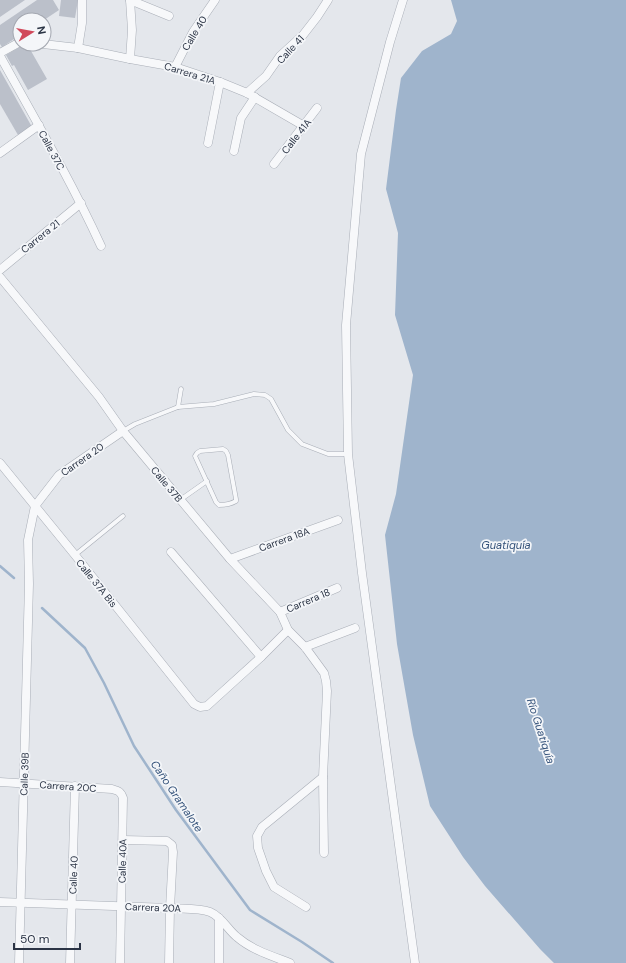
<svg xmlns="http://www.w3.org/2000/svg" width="626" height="963" font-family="'DM Sans',sans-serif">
<rect width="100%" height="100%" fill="#e4e7ec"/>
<path fill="#9fb4cc" d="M451,0H626V963H554L540,949L485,886L463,857L430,806L413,735L397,644L385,535L396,494L413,375L395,315L398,233L386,189L396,110L401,78L422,51L451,34L457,21Z"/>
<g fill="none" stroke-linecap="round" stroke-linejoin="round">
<g stroke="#9fb4cc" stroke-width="2.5">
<path d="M0,566L14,578"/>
<path d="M42,608L85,648L104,683L134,746L176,810L250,910L302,942L333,963"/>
</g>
</g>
<g fill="#bbc0ca">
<path d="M0,0H25L0,17Z"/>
<path d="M37,0H53L59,10L44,20H20V35L2,47L0,44V25Z"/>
<path d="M61,0H78L75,18L59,16Z"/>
<path d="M25,44H27L47,79L28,90L14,65L12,66L6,55Z"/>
<path d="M0,70L32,127L18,135L0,104Z"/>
</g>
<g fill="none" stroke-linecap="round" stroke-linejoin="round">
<defs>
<g id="lane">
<path d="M178,407L181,389"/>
<path d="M123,431L135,424L178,407L214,404L254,394L265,395L271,399L288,430L302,444L328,454H348"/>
<path d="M223,449L226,451L228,455L236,499V501C231,504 225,505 219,505L216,502L195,456L197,453L200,451Z"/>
<path d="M180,500L207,481"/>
<path d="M75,555L123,516"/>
</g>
<g id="street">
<path d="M130,0L169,16"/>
<path d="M403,0L390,42L361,154L346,325L348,454L362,573L415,963"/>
<path d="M43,44L78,48L130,59L175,67L220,82L247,93L304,126"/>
<path d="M78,48L82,23V0"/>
<path d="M0,53L20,42"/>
<path d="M0,56C35,119 71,181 101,246"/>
<path d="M130,59L132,30L130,0"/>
<path d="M175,67L193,32L215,0"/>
<path d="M247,93L266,76L280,56L303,35L317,17L328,0"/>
<path d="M208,143L220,82"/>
<path d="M234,151L241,118L255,97"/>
<path d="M0,153L39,125"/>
<path d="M274,164L317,108"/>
<path d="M0,270L81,203"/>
<path d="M0,277L99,397L123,431L230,559L280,612L288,630L305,647L324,673L326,681L327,691L323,777L324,853"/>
<path d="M0,463L75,555L194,704L200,707L207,706L261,657"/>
<path d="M171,552L261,657L288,630"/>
<path d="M230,559L338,520"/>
<path d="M280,612L337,588"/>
<path d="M305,647L355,628"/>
<path d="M0,782L112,789C119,791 121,792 123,798L120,963"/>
<path d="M123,840L167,841L172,845L173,852L170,908L169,963"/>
<path d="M0,902L170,908C182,909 199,908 210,912C222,917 228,930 237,937C252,950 272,956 290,963"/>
<path d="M306,907L274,887L266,871L258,848L257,836L262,827L323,777"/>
<path d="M219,918V963"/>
<path d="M19,963L29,584L28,540L35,506L59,475L123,431"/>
<path d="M70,963L75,786"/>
</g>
</defs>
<use href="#lane" stroke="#a9aeb7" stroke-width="5"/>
<use href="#street" stroke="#a9aeb7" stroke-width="9"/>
<use href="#lane" stroke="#f7f8fa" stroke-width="4"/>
<use href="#street" stroke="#f7f8fa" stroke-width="8"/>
</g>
<g text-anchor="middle" stroke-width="3.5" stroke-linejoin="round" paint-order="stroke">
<g font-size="10" fill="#2b3445" stroke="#f4f6f9">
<text transform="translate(194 33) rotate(-59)" y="4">Calle 40</text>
<text transform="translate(290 49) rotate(-47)" y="4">Calle 41</text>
<text transform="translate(190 73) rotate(17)" y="4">Carrera 21A</text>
<text transform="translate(296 136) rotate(-52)" y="4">Calle 41A</text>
<text transform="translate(52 150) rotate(62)" y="4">Calle 37C</text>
<text transform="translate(40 236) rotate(-39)" y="4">Carrera 21</text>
<text transform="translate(82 459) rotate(-35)" y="4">Carrera 20</text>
<text transform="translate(167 484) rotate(50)" y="4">Calle 37B</text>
<text transform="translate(284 539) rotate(-20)" y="4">Carrera 18A</text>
<text transform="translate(97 583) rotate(51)" y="4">Calle 37A Bis</text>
<text transform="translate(308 600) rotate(-23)" y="4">Carrera 18</text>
<text transform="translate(24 774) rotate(-88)" y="4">Calle 39B</text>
<text transform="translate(68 786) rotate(4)" y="4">Carrera 20C</text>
<text transform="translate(122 861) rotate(-89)" y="4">Calle 40A</text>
<text transform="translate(73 875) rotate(-88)" y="4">Calle 40</text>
<text transform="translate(153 907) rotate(2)" y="4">Carrera 20A</text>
</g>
<g font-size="11" font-style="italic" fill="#34527a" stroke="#f4f6f9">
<text x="506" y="549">Guatiquía</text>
<text transform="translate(541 731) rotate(72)" y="4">Río Guatiquía</text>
<text transform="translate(177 796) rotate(56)" y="4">Caño Gramalote</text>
</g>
</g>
<g transform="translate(32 32) rotate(79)"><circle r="19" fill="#f4f6f9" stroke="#a4a8b1"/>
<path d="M0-3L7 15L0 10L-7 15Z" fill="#d1495b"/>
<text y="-6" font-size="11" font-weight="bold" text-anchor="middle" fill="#2b3445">N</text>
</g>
<path d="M14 943v6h66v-6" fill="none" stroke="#2b3445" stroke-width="2"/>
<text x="20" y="943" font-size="12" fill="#2b3445" stroke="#f4f6f9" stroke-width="3" paint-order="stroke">50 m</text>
</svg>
